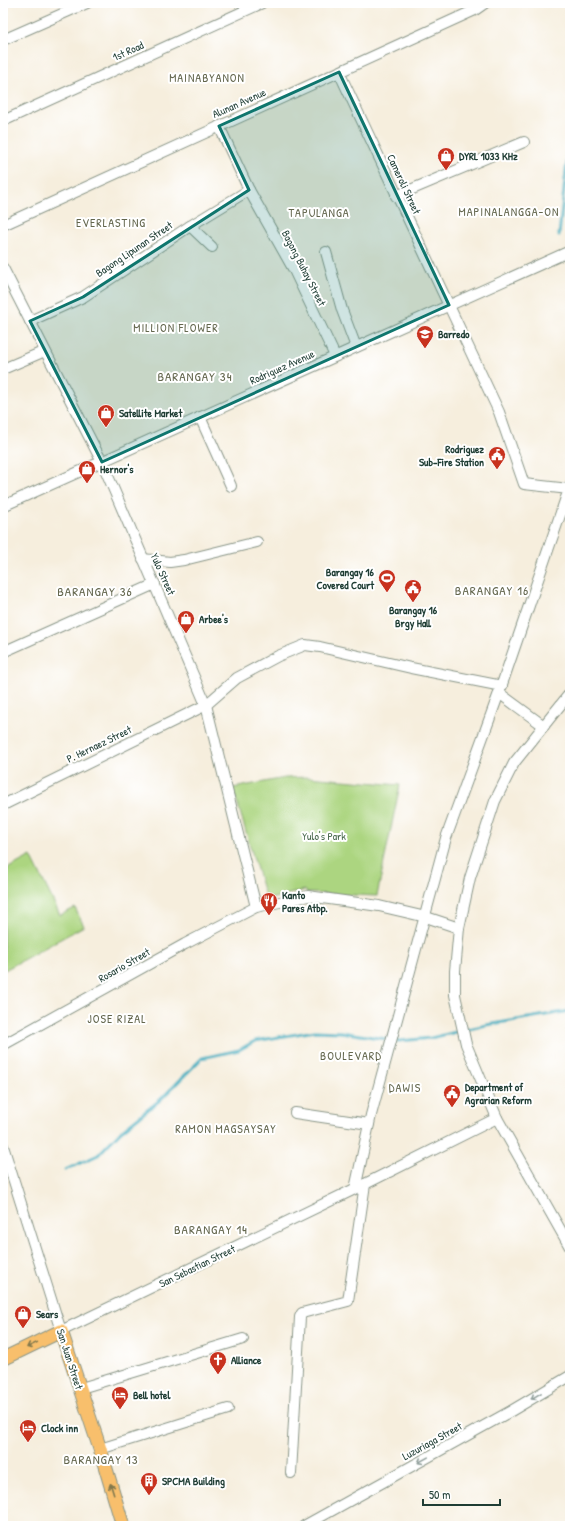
<svg xmlns="http://www.w3.org/2000/svg" width="573" height="1529" font-family="'Patrick Hand',sans-serif">
<rect width="100%" height="100%" fill="#fff"/>
<filter id="ink" filterUnits="userSpaceOnUse"><feTurbulence type="fractalNoise" baseFrequency=".025" numOctaves="2"/><feDisplacementMap in="SourceGraphic" scale="8" xChannelSelector="R" yChannelSelector="G"/><feConvolveMatrix kernelMatrix="1 2 1 2 8 2 1 2 1" color-interpolation-filters="sRGB"/></filter>
<filter id="wash" filterUnits="userSpaceOnUse"><feTurbulence type="fractalNoise" baseFrequency=".012" numOctaves="4" result="noise"/><feDisplacementMap in="SourceGraphic" scale="16" xChannelSelector="R" yChannelSelector="G"/><feGaussianBlur stdDeviation="0.9" result="paint"/><feColorMatrix in="noise" values="0 0 0 0 0 0 0 0 0 0 0 0 0 0 0 0 0 1.4 0 .05"/><feComposite in="paint" operator="in"/></filter>
<g filter="url(#wash)">
<rect width="100%" height="100%" fill="#f6eedd"/>
<g fill="#acd580" stroke="#66895a">
<path d="M308,777L400,785L377,896L307,893L305,890L266,900L233,788L285,778Z"/>
<path d="M31,856L60,915L75,908L84,926L3,971V871Z"/>
</g>
<g fill="none" stroke-linecap="round" stroke-linejoin="round">
<g stroke="#3eabbd" stroke-width="3">
<path d="M559,235L570,134"/>
<path d="M65,1170L98,1155L121,1131L160,1100L202,1058L239,1050L255,1041L315,1031L341,1032L399,1041L431,1038L486,1025L570,1011"/>
</g>
</g>
</g>
<g filter="url(#ink)">
<g fill="none" stroke-linecap="round" stroke-linejoin="round">
<defs>
<g id="minor">
<path d="M3,40L87,3"/>
<path d="M339,72L499,412L524,484L569,489L499,693L446,838L371,1115L355,1189"/>
<path d="M3,121L262,3"/>
<path d="M219,126L249,190L294,270L335,356"/>
<path d="M396,196L524,142"/>
<path d="M3,225L475,10L485,3"/>
<path d="M190,226L212,247"/>
<path d="M326,252L342,310L356,347"/>
<path d="M3,268L102,462L206,705L256,907"/>
<path d="M30,321L83,297L190,226L249,190"/>
<path d="M3,369L45,351"/>
<path d="M200,417L231,486"/>
<path d="M3,506L570,251"/>
<path d="M143,559L170,562L184,560L257,542"/>
<path d="M3,652L155,584"/>
<path d="M499,693L544,726"/>
<path d="M570,693L514,763L495,801L470,878L459,928L455,971V995L466,1044L497,1118L570,1247"/>
<path d="M3,805L206,705L237,678L278,656L305,645L320,647L411,668L502,686"/>
<path d="M3,1045L185,944L256,907L308,896L379,906L426,917L459,928"/>
<path d="M295,1113L369,1124"/>
<path d="M3,1146L61,1331L365,1184L497,1118"/>
<path d="M81,1388L243,1339"/>
<path d="M100,1449L228,1409"/>
<path d="M291,1473L300,1317L302,1313L348,1301L365,1184"/>
<path d="M304,1526L511,1411L570,1376"/>
</g>
<path id="major" d="M3,1359L61,1331L100,1449L123,1526"/>
</defs>
<use href="#minor" stroke="#8a9688" stroke-width="12"/>
<use href="#major" stroke="#8a9688" stroke-width="15"/>
<use href="#minor" stroke="#fff" stroke-width="10"/>
<use href="#major" stroke="#f8bf6c" stroke-width="13"/>
</g>
<defs><path id="oneway-shaft" d="M-6 0H5M1.5-3L5.5 0L1.5 3" fill="none" stroke-width="1.6" stroke-linecap="round" stroke-linejoin="round"/></defs>
<g stroke="#81784d">
<use href="#oneway-shaft" transform="translate(32 1345) rotate(154)"/>
<use href="#oneway-shaft" transform="translate(112 1489) rotate(-107)"/>
</g>
<g stroke="#8f9e9a">
<use href="#oneway-shaft" transform="translate(536 1396) rotate(149)"/>
<use href="#oneway-shaft" transform="translate(423 1460) rotate(151)"/>
</g>
</g>
<path fill="#0f766e" fill-opacity="0.2" stroke="#0f766e" stroke-width="3" stroke-linejoin="round" d="M339,72L449,305L102,462L30,321L83,297L249,190L219,126Z"/>
<defs>
<symbol id="shop-pin" viewBox="-11 -11 22 30"><path d="M0 17L-7.5 6A9.5 9.5 0 1 1 7.5 6Z" fill="#c8321e" stroke="#fff"/><path d="M-5-2.5h2.3a2.7 3.5 0 0 1 5.4 0H5L5.5 6h-11ZM-1.5-2.5h3a1.5 2.3 0 0 0-3 0Z" fill="#fff"/></symbol>
<symbol id="school-pin" viewBox="-11 -11 22 30"><path d="M0 17L-7.5 6A9.5 9.5 0 1 1 7.5 6Z" fill="#c8321e" stroke="#fff"/><path d="M0-5L7-2L0 1L-7-2ZM-4 1L0 2.5L4 1V4Q0 6-4 4Z" fill="#fff"/></symbol>
<symbol id="civic-pin" viewBox="-11 -11 22 30"><path d="M0 17L-7.5 6A9.5 9.5 0 1 1 7.5 6Z" fill="#c8321e" stroke="#fff"/><path d="M-.6-6.5H3V-4.5H.6V-3L4-1V1h2V6H-6V1h2V-1L-.6-3ZM-1.2 2.5V6h2.4V2.5Z" fill="#fff"/></symbol>
<symbol id="stadium-pin" viewBox="-11 -11 22 30"><path d="M0 17L-7.5 6A9.5 9.5 0 1 1 7.5 6Z" fill="#c8321e" stroke="#fff"/><path d="M0-5a6.5 5 0 1 0 0 10a6.5 5 0 1 0 0-10ZM-3.5-1.8h7v3.6h-7Z" fill="#fff"/></symbol>
<symbol id="restaurant-pin" viewBox="-11 -11 22 30"><path d="M0 17L-7.5 6A9.5 9.5 0 1 1 7.5 6Z" fill="#c8321e" stroke="#fff"/><path d="M-5-6h1v4h1v-4h1v4h1v-4h1v5L-1.5 .5V6h-2V.5L-5-1ZM5-6V6H3V1.5H1.5Q1.5-4 5-6Z" fill="#fff"/></symbol>
<symbol id="church-pin" viewBox="-11 -11 22 30"><path d="M0 17L-7.5 6A9.5 9.5 0 1 1 7.5 6Z" fill="#c8321e" stroke="#fff"/><path d="M-1.2-6h2.4v3.5h3.3v2.4h-3.3V6h-2.4V-.1h-3.3v-2.4h3.3Z" fill="#fff"/></symbol>
<symbol id="hotel-pin" viewBox="-11 -11 22 30"><path d="M0 17L-7.5 6A9.5 9.5 0 1 1 7.5 6Z" fill="#c8321e" stroke="#fff"/><path d="M-6-4.5h1.5V1H6V5H4.5V3h-9V5H-6ZM-4 0a1.8 1.8 0 1 1 3.6 0ZM.5 0V-2.5h3Q6-2.5 6 0Z" fill="#fff"/></symbol>
<symbol id="building-pin" viewBox="-11 -11 22 30"><path d="M0 17L-7.5 6A9.5 9.5 0 1 1 7.5 6Z" fill="#c8321e" stroke="#fff"/><path d="M-4-6H4V6H1V3H-1V6H-4ZM-2.5-4.3h1.7v1.8h-1.7ZM.8-4.3h1.7v1.8H.8ZM-2.5-1h1.7V.8h-1.7ZM.8-1h1.7V.8H.8Z" fill="#fff"/></symbol>
</defs>
<g fill-rule="evenodd">
<use href="#shop-pin" x="436" y="146" width="20" height="27"/>
<use href="#school-pin" x="415" y="324" width="20" height="27"/>
<use href="#shop-pin" x="96" y="403" width="20" height="27"/>
<use href="#civic-pin" x="487" y="445" width="20" height="27"/>
<use href="#shop-pin" x="77" y="459" width="20" height="27"/>
<use href="#stadium-pin" x="377" y="568" width="20" height="27"/>
<use href="#civic-pin" x="403" y="578" width="20" height="27"/>
<use href="#shop-pin" x="176" y="609" width="20" height="27"/>
<use href="#restaurant-pin" x="259" y="891" width="20" height="27"/>
<use href="#civic-pin" x="442" y="1083" width="20" height="27"/>
<use href="#shop-pin" x="13" y="1304" width="20" height="27"/>
<use href="#church-pin" x="208" y="1350" width="20" height="27"/>
<use href="#hotel-pin" x="110" y="1385" width="20" height="27"/>
<use href="#hotel-pin" x="18" y="1418" width="20" height="27"/>
<use href="#building-pin" x="139" y="1471" width="20" height="27"/>
</g>
<g text-anchor="middle" stroke-width="4" stroke-linejoin="round" paint-order="stroke">
<g font-size="11" fill="#1f3d34" stroke="#fff">
<text transform="translate(128 51) rotate(-24)" y="4">1st Road</text>
<text transform="translate(239 103) rotate(-24)" y="4">Alunan Avenue</text>
<text transform="translate(404 184) rotate(65)" y="4">Cameroli Street</text>
<text transform="translate(134 249) rotate(-34)" y="4">Bagong Lipunan Street</text>
<text transform="translate(304 268) rotate(63)" y="4">Bagong Buhay Street</text>
<text transform="translate(282 367) rotate(-24)" y="4">Rodriguez Avenue</text>
<text transform="translate(163 574) rotate(66)" y="4">Yulo Street</text>
<text transform="translate(99 744) rotate(-26)" y="4">P. Hernaez Street</text>
<text transform="translate(124 965) rotate(-30)" y="4">Rosario Street</text>
<text transform="translate(197 1266) rotate(-26)" y="4">San Sebastian Street</text>
<text transform="translate(70 1359) rotate(72)" y="4">San Juan Street</text>
<text transform="translate(432 1441) rotate(-29)" y="4">Luzuriaga Street</text>
</g>
<g font-size="11" font-weight="bold" fill="#1f3d34" stroke="#fff" text-anchor="start">
<text x="459" y="160">DYRL 1033 KHz</text>
<text x="438" y="338">Barredo</text>
<text x="119" y="417">Satellite Market</text>
<text x="484" y="453" text-anchor="end">Rodriguez<tspan x="484" dy="13">Sub-Fire Station</tspan></text>
<text x="100" y="473">Hernor's</text>
<text x="374" y="576" text-anchor="end">Barangay 16<tspan x="374" dy="13">Covered Court</tspan></text>
<text x="413" y="614" text-anchor="middle">Barangay 16<tspan x="413" dy="13">Brgy Hall</tspan></text>
<text x="199" y="623">Arbee's</text>
<text x="282" y="899">Kanto<tspan x="282" dy="13">Pares Atbp.</tspan></text>
<text x="465" y="1091">Department of<tspan x="465" dy="13">Agrarian Reform</tspan></text>
<text x="36" y="1318">Sears</text>
<text x="231" y="1364">Alliance</text>
<text x="133" y="1399">Bell hotel</text>
<text x="41" y="1432">Clock inn</text>
<text x="162" y="1485">SPCMA Building</text>
</g>
<g font-size="11" fill="#426347" stroke="#fff">
<text x="324" y="840">Yulo's Park</text>
</g>
<g font-size="12" letter-spacing="1" fill="#63664d" stroke="#fff">
<text x="207" y="82">MAINABYANON</text>
<text x="509" y="216">MAPINALANGGA-ON</text>
<text x="319" y="217">TAPULANGA</text>
<text x="111" y="227">EVERLASTING</text>
<text x="176" y="332">MILLION FLOWER</text>
<text x="117" y="1023">JOSE RIZAL</text>
<text x="351" y="1060">BOULEVARD</text>
<text x="405" y="1092">DAWIS</text>
<text x="226" y="1133">RAMON MAGSAYSAY</text>
</g>
<g font-size="13" letter-spacing="1" fill="#63664d" stroke="#fff">
<text x="195" y="381">BARANGAY 34</text>
<text x="492" y="595">BARANGAY 16</text>
<text x="95" y="596">BARANGAY 36</text>
<text x="211" y="1234">BARANGAY 14</text>
<text x="101" y="1464">BARANGAY 13</text>
</g>
</g>
<rect width="573" height="1529" fill="none" stroke="#fff" stroke-width="16"/>
<path d="M423 1499v6h77v-6" fill="none" stroke="#1f3d34" stroke-width="2"/>
<text x="429" y="1499" font-size="12" fill="#1f3d34" stroke="#ffffff" stroke-width="3" paint-order="stroke">50 m</text>
</svg>
